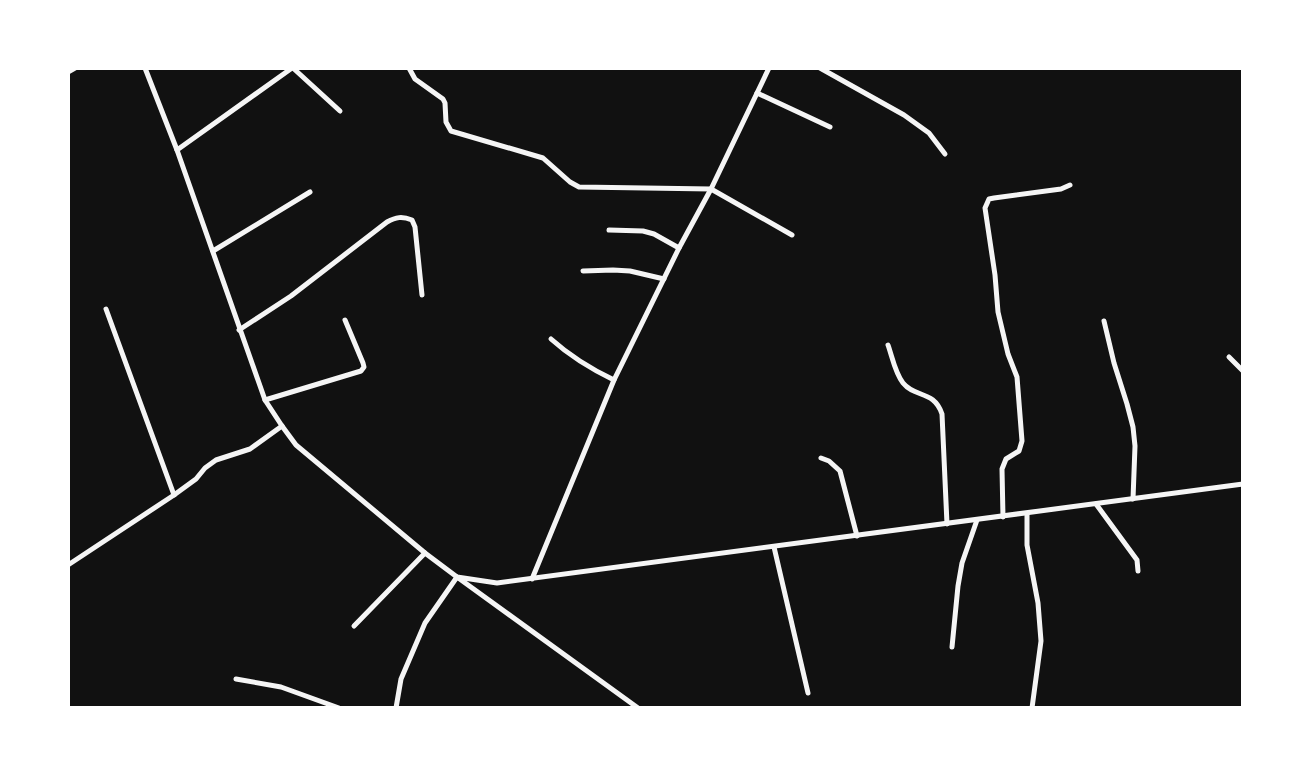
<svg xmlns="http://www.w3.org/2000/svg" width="1311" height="776" font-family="'Fira Sans',sans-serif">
<rect width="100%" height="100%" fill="#111"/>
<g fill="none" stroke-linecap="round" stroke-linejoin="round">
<g stroke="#f5f5f5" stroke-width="5">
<path d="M145,68L177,150L265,400L282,426L296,445L425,553L457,577L497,583L1243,484"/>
<path d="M293,68L340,111"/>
<path d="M409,68L415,79L443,99L445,103L446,122L451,131L543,158L570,182L579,187L711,189L792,235"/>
<path d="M820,68L904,115L929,133L945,154"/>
<path d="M68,72L75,68"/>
<path d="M757,93L830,127"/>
<path d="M177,150L292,68"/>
<path d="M609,230L643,231L654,234L679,248"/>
<path d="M213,251L310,192"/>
<path d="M583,271L613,270L630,271L664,279"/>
<path d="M106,309L174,495"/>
<path d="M1104,321L1114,363L1127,404L1133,427L1135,446L1133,499"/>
<path d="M239,330L291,296L387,222C396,217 402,216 412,220L415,227L422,295"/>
<path d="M551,339C571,357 589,368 614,380"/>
<path d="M888,345C892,356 895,373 903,383C915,398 934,390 942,414L947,524"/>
<path d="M1229,357L1243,371"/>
<path d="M265,400L361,371L364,367L363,363L345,320"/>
<path d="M821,458L829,461L840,471L857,536"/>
<path d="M1096,504L1137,560L1138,571"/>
<path d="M1027,514V545L1038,603L1041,641L1032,708"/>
<path d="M1003,517L1002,469L1006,459L1019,451L1022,441L1017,377L1008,354L998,312L995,275L985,208L989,199L994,198L1061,189L1070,185"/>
<path d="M774,547L808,693"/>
<path d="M68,565L174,495L196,479L205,468L216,460L250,449L282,426"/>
<path d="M532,579L614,380L679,248L711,189L769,68"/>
<path d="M354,626L425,553"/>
<path d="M952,647L958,586L962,563L977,520"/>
<path d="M236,679L281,687L339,708"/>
<path d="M396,708L401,679L425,623L457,577L638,708"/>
</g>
</g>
<rect width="1311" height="776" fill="none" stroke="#ffffff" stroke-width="140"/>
</svg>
